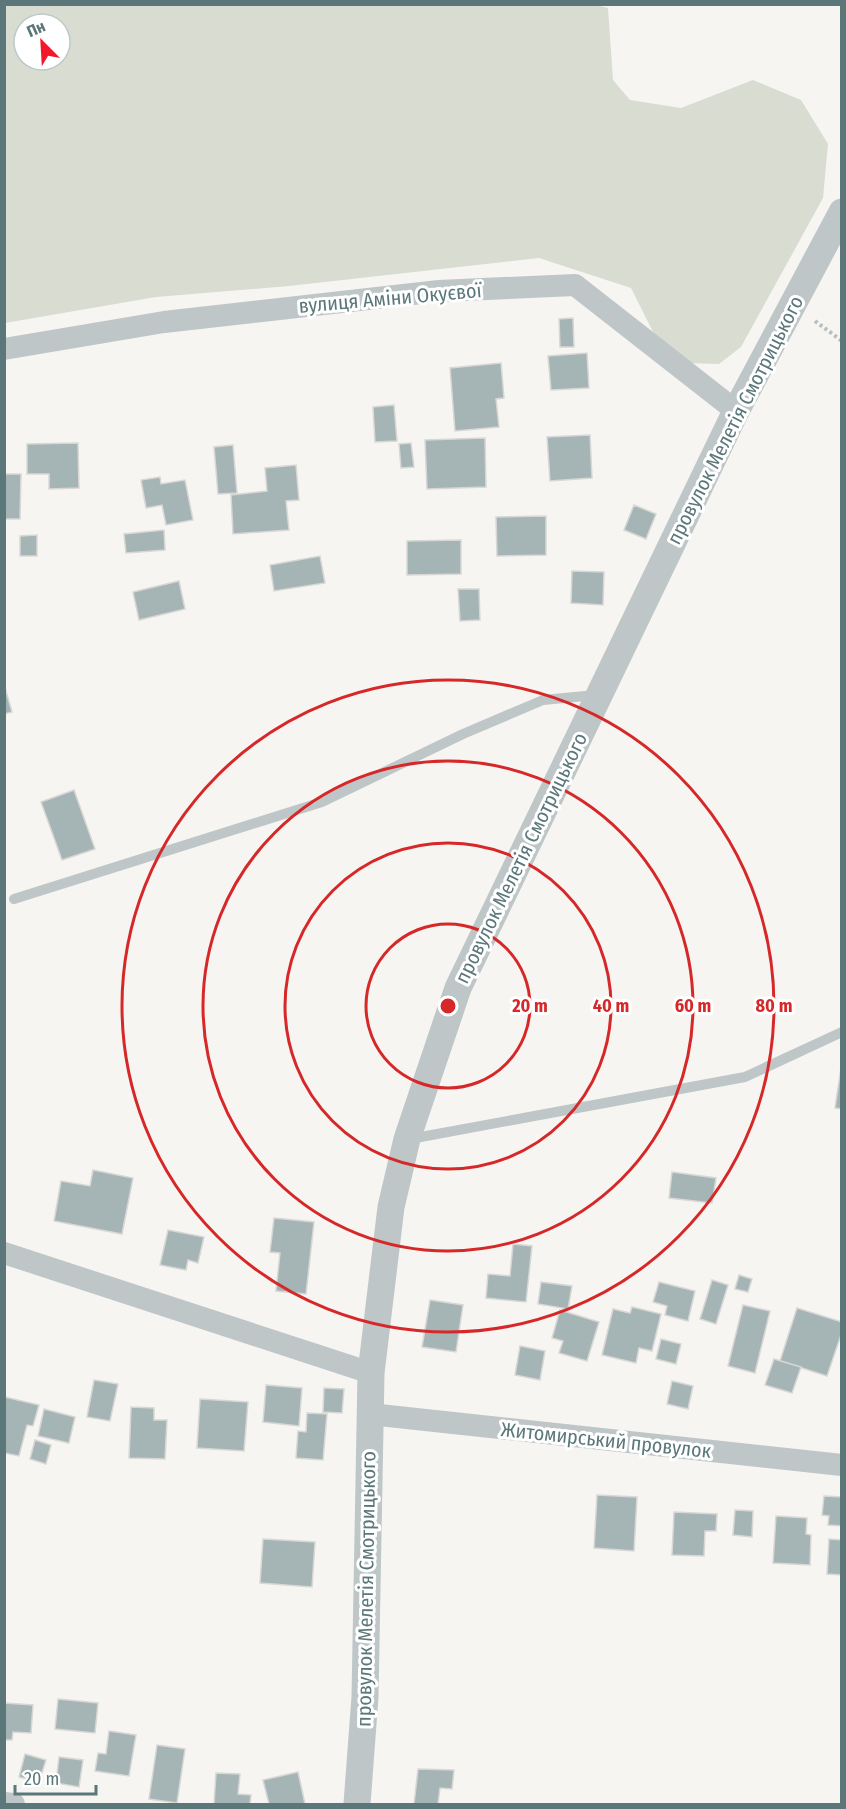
<svg xmlns="http://www.w3.org/2000/svg" width="846" height="1809" font-family="'Fira Sans Condensed',sans-serif">
<rect width="100%" height="100%" fill="#f6f5f2"/>
<path fill="#d8dcd1" fill-rule="evenodd" d="M5,5H597L608,8L613,80L630,100L681,108L753,80L801,100L828,144L823,198L741,347L719,364L688,363L662,350L631,288L539,258L289,286L156,297L5,323ZM24,24H60V60H24Z"/>
<g fill="#a5b4b5" stroke="#d8d7d5" stroke-width="1.5">
<path d="M573,318L574,347H560L559,319Z"/>
<path d="M587,353L589,388L551,390L548,356Z"/>
<path d="M501,363L504,398L496,399L499,427L455,431L450,368Z"/>
<path d="M394,405L397,441L375,442L373,407Z"/>
<path d="M590,435L592,478L550,481L547,437Z"/>
<path d="M485,438L486,487L427,489L425,440Z"/>
<path d="M78,443L79,488L49,489V474H27V444Z"/>
<path d="M411,443L414,467L401,468L399,444Z"/>
<path d="M233,445L237,493L218,494L214,447Z"/>
<path d="M296,465L299,500L286,501L289,530L233,534L231,495L267,491L265,468Z"/>
<path d="M4,474H21L20,519H4Z"/>
<path d="M160,477L161,484L185,480L193,520L166,525L162,505L146,508L141,480Z"/>
<path d="M634,505L656,514L646,539L624,530Z"/>
<path d="M546,516V555L497,556L496,517Z"/>
<path d="M164,530L165,550L126,553L124,534Z"/>
<path d="M37,535V556H20V536Z"/>
<path d="M461,540V574L407,575V541Z"/>
<path d="M320,556L325,583L274,591L270,565Z"/>
<path d="M572,571L604,572L603,605L571,603Z"/>
<path d="M179,581L185,609L139,620L133,592Z"/>
<path d="M458,589H479L480,620L460,621Z"/>
<path d="M4,684L12,712L4,714Z"/>
<path d="M74,790L95,849L62,860L41,802Z"/>
<path d="M841,1068H842V1109L835,1108Z"/>
<path d="M93,1170L133,1178L122,1234L54,1221L61,1181L90,1186Z"/>
<path d="M672,1172L716,1178L712,1203L669,1198Z"/>
<path d="M274,1218L314,1222L306,1294L276,1291L280,1253L270,1252Z"/>
<path d="M168,1230L204,1237L198,1263L188,1260L186,1270L160,1265Z"/>
<path d="M513,1244L532,1246L526,1302L486,1298L488,1274L510,1276Z"/>
<path d="M739,1275L752,1279L748,1292L735,1289Z"/>
<path d="M712,1280L728,1285L716,1324L700,1319Z"/>
<path d="M541,1282L572,1286L568,1309L538,1304Z"/>
<path d="M659,1282L695,1291L688,1321L665,1315L667,1306L653,1302Z"/>
<path d="M430,1300L463,1305L456,1352L422,1347Z"/>
<path d="M743,1305L770,1311L755,1373L728,1366Z"/>
<path d="M632,1307L661,1314L652,1351L639,1348L636,1363L602,1355L613,1309L630,1313Z"/>
<path d="M797,1308L842,1322V1332L827,1376L780,1361Z"/>
<path d="M560,1310L599,1322L587,1361L559,1353L563,1341L552,1338Z"/>
<path d="M661,1339L681,1344L676,1364L656,1359Z"/>
<path d="M520,1346L545,1351L540,1380L515,1375Z"/>
<path d="M774,1359L801,1367L792,1393L765,1385Z"/>
<path d="M94,1380L118,1384L110,1421L87,1417Z"/>
<path d="M672,1381L693,1386L688,1409L667,1404Z"/>
<path d="M266,1385L302,1388L299,1426L263,1422Z"/>
<path d="M324,1388L344,1389L342,1413L323,1412Z"/>
<path d="M5,1397L39,1405L33,1426L27,1425L19,1456L4,1453Z"/>
<path d="M200,1399L248,1402L244,1451L197,1448Z"/>
<path d="M131,1407L154,1408V1420H167L165,1459L129,1458Z"/>
<path d="M44,1409L75,1417L69,1443L38,1436Z"/>
<path d="M307,1413L327,1414L323,1460L296,1458L298,1431L306,1432Z"/>
<path d="M35,1440L51,1445L46,1464L30,1459Z"/>
<path d="M597,1495L637,1497L634,1551L594,1548Z"/>
<path d="M824,1496L842,1497V1526L828,1525L829,1516L822,1515Z"/>
<path d="M735,1510L753,1511L752,1537L733,1535Z"/>
<path d="M674,1512L717,1514L716,1531H705L704,1556L672,1555Z"/>
<path d="M776,1516L807,1518L806,1534L811,1535L810,1565L773,1563Z"/>
<path d="M263,1539L315,1542L312,1587L260,1583Z"/>
<path d="M829,1539L842,1540V1575L827,1574Z"/>
<path d="M58,1699L98,1703L95,1733L55,1729Z"/>
<path d="M4,1703L33,1705L31,1733L13,1732L12,1740H4Z"/>
<path d="M109,1731L136,1735L129,1776L95,1771L98,1753L106,1754Z"/>
<path d="M157,1745L185,1749L177,1803L149,1799Z"/>
<path d="M25,1754L46,1760L39,1782L19,1777Z"/>
<path d="M59,1757L83,1760L79,1787L56,1783Z"/>
<path d="M418,1769L454,1770L452,1789L440,1788L438,1804H414Z"/>
<path d="M298,1772L305,1804H269L263,1780Z"/>
<path d="M216,1773L240,1774L238,1794L251,1795L250,1804H214Z"/>
</g>
<g fill="none" stroke-linecap="round" stroke-linejoin="round">
<path stroke="#b8bebf" stroke-width="4" stroke-dasharray="3 3" stroke-linecap="butt" d="M815,321L842,341"/>
<g stroke="#bec6c7" stroke-width="10">
<path d="M14,899L322,802L463,734L543,700L596,695"/>
<path d="M410,1139L745,1077L842,1032"/>
</g>
<g stroke="#bec6c7" stroke-width="22">
<path d="M4,349L164,322L439,291L575,285L736,411"/>
<path d="M4,1253L371,1373"/>
<path d="M370,1414L842,1465"/>
<path d="M4,1803L14,1804"/>
</g>
<path stroke="#bec6c7" stroke-width="27" d="M357,1804L365,1697L371,1373L391,1207L407,1139L458,988L736,411L842,212"/>
</g>
<g fill="none" stroke="#d62828" stroke-width="3">
<circle cx="448" cy="1006" r="82"/>
<circle cx="448" cy="1006" r="163"/>
<circle cx="448" cy="1006" r="245"/>
<circle cx="448" cy="1006" r="326"/>
</g>
<g text-anchor="middle" stroke-width="6" stroke-linejoin="round" paint-order="stroke">
<g font-size="20" fill="#5b777a" stroke="#fff">
<text transform="translate(390 298) rotate(-5)" y="7">вулиця Аміни Окуєвої</text>
<text transform="translate(735 420) rotate(-63)" y="7">провулок Мелетія Смотрицького</text>
<text transform="translate(521 858) rotate(-64)" y="7">провулок Мелетія Смотрицького</text>
<text transform="translate(606 1440) rotate(6)" y="7">Житомирський провулок</text>
<text transform="translate(366 1589) rotate(-89)" y="7">провулок Мелетія Смотрицького</text>
</g>
</g>
<circle cx="448" cy="1006" r="9" fill="#d62828" stroke="#fff" stroke-width="3"/>
<g font-size="18" text-anchor="middle" font-weight="bold" fill="#d62828" stroke="#fff" stroke-width="6" stroke-linejoin="round" paint-order="stroke">
<text x="530" y="1012">20 m</text>
<text x="611" y="1012">40 m</text>
<text x="693" y="1012">60 m</text>
<text x="774" y="1012">80 m</text>
</g>
<rect width="846" height="1809" fill="none" stroke="#5b777a" stroke-width="12"/>
<g transform="translate(42 42) rotate(336)"><circle r="28" fill="#ffffff" stroke="#bdc9ca" stroke-width="1.5"/>
<path d="M0-4.5L10 22L0 15L-10 22Z" fill="#f2172a"/>
<text y="-9" font-size="16" font-weight="bold" text-anchor="middle" fill="#5b777a">Пн</text>
</g>
<path d="M15 1785v9h81v-9" fill="none" stroke="#5b777a" stroke-width="3"/>
<text x="24" y="1785" font-size="18" fill="#5b777a" stroke="#ffffff" stroke-width="4.5" paint-order="stroke">20 m</text>
</svg>
